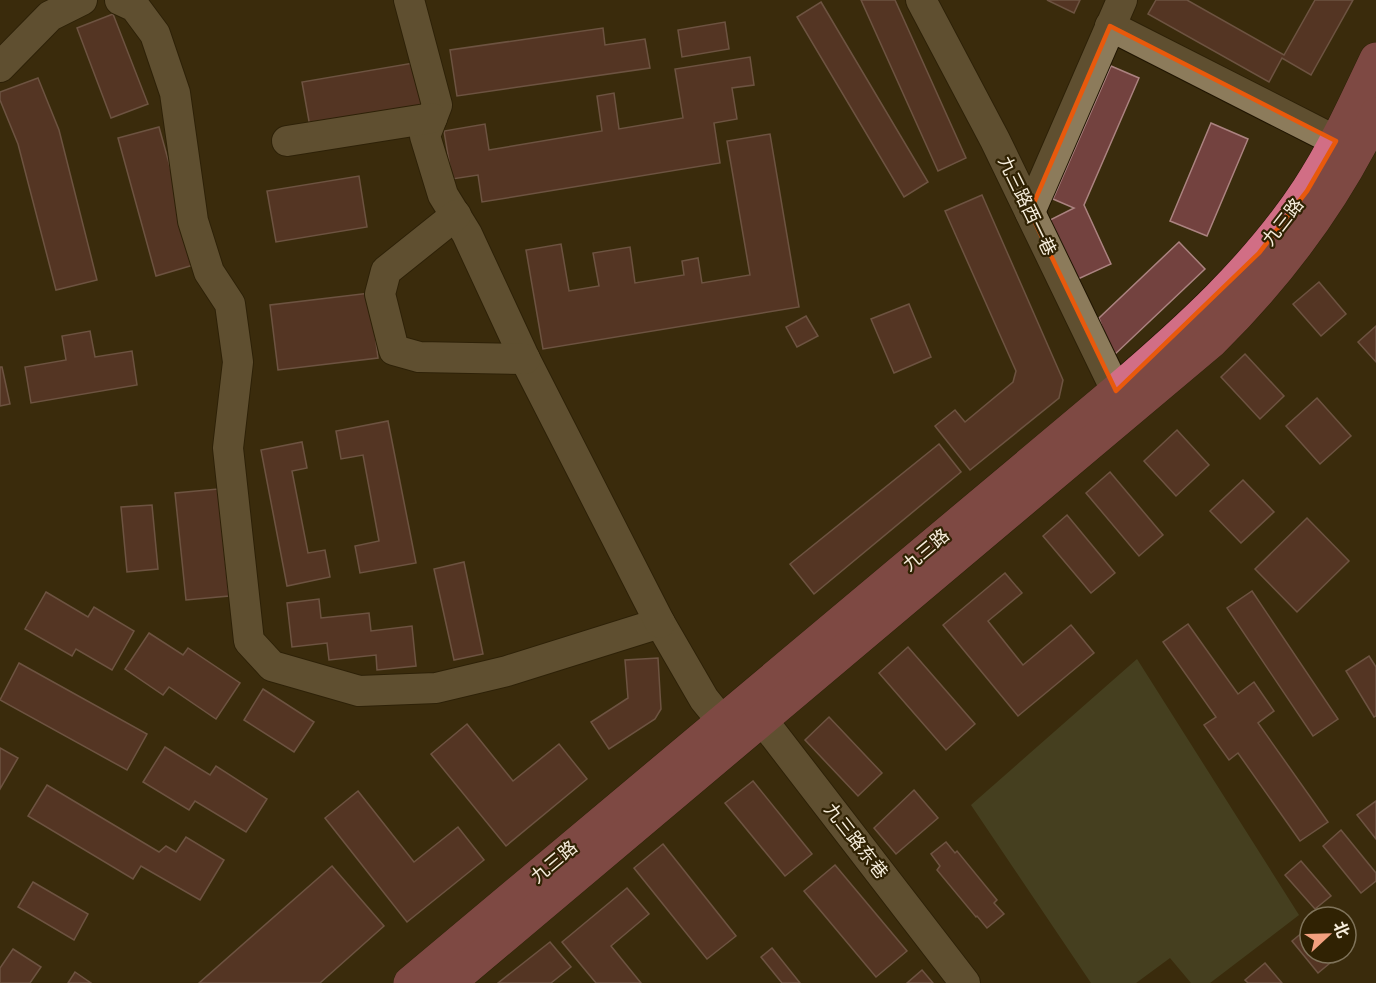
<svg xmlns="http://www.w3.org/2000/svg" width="1376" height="983" font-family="Figtree,'Noto Sans SC',sans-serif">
<rect width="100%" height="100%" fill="#3a2c0d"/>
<path fill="#535836" d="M1137,659L1299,915L1210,983H1191L1170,958L1136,983H1091L971,805Z"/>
<g fill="#73423f" stroke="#ab8380" stroke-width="1.5">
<path d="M861,0H895L966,158L938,171Z"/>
<path d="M1047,0H1080L1074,13Z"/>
<path d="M1156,0H1187L1284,55L1315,0H1353L1311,75L1282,58L1269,82L1148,14Z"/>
<path d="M821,2L928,182L904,197L797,17Z"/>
<path d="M113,14L148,104L111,118L77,28Z"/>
<path d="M725,22L729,49L682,57L678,30Z"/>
<path d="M603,28L605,45L645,39L650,68L457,96L450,50Z"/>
<path d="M750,57L754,85L732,88L737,119L714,123L720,163L482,202L478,175L452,179L444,131L485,124L489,150L602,131L597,96L614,93L619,129L683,118L675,69Z"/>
<path d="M419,62L427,107L310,127L302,82Z"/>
<path d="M1111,66L1139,78L1084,205L1111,264L1078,279L1050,220L1074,208L1053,199Z"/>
<path d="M38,78L59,130L97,280L56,290L18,144L0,100V92Z"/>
<path d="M1211,123L1248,139L1207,236L1170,221Z"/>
<path d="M159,127L197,264L156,276L118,138Z"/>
<path d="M770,134L799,307L543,349L526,250L561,244L569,291L599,286L593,253L630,247L635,283L684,275L682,261L698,258L702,283L750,275L727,141Z"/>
<path d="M359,176L367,227L276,242L267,191Z"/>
<path d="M982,195L1063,380L1059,398L970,470L935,426L955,410L965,422L1013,382L1016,371L945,211Z"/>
<path d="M1179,242L1205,269L1112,357L1099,318Z"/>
<path d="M1319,282L1346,314L1321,336L1293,304Z"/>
<path d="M370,293L378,358L278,370L270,305Z"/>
<path d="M909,304L931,357L894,373L871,319Z"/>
<path d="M806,316L818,336L797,347L786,327Z"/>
<path d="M1376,326V362L1358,342Z"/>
<path d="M90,331L95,357L132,351L137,385L31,403L25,367L66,360L62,336Z"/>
<path d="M1245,354L1284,396L1260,419L1221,377Z"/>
<path d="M0,367H2L10,404L0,406Z"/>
<path d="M1317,398L1351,436L1320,464L1286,426Z"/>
<path d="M388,421L416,563L360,573L355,546L379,541L363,455L341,459L336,431Z"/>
<path d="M1177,430L1209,465L1176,496L1144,461Z"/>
<path d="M302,442L307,468L292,471L308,553L325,550L330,577L287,586L261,450Z"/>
<path d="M939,444L961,472L814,594L790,564Z"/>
<path d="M1110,472L1163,535L1139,556L1086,493Z"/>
<path d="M1243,480L1274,512L1241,543L1210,511Z"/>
<path d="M218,489L229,596L186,600L175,493Z"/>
<path d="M152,505L158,569L127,572L121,507Z"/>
<path d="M1067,515L1115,573L1091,593L1043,536Z"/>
<path d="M1307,518L1349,561L1297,612L1255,569Z"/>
<path d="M464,562L483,654L454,660L434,569Z"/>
<path d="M1005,573L1022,593L988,621L1023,665L1071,625L1094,653L1018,716L943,625Z"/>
<path d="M1252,591L1338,719L1313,736L1227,608Z"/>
<path d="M46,592L88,617L94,607L134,631L112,670L76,649L72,656L25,629Z"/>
<path d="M319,599L321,618L369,613L371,631L412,626L416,666L377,670L376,655L329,660L327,643L292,647L287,603Z"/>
<path d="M1188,624L1238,694L1254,682L1274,711L1258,723L1328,822L1300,841L1238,753L1229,760L1204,725L1216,717L1163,642Z"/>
<path d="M149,633L183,655L188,648L240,683L216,719L169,687L163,695L125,669Z"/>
<path d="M908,647L975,724L946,750L879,673Z"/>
<path d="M1369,656L1376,667V716L1374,717L1346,671Z"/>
<path d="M658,658L661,709L655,719L609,749L591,722L628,698L625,660Z"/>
<path d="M19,663L147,734L127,770L0,700Z"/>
<path d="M263,689L314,722L294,752L244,720Z"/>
<path d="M829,717L882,773L858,796L805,740Z"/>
<path d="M467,724L513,781L559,744L587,779L506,846L431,754Z"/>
<path d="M165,747L210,775L216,766L267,799L246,832L195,801L189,810L143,782Z"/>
<path d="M0,748L18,758L0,789Z"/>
<path d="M753,781L812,854L785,876L725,803Z"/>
<path d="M47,785L159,852L166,846L176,852L186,837L224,860L200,900L141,866L133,879L28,816Z"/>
<path d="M914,790L938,818L896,854L874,828Z"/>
<path d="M358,791L414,862L458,827L484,860L407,922L325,818Z"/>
<path d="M1376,801V839L1357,815Z"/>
<path d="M1341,830L1376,873V881L1361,893L1323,846Z"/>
<path d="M946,842L955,853L957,851L997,900L994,903L1004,914L987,928L977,916L976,917L937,870L940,866L931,854Z"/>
<path d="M663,844L736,936L707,959L634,868Z"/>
<path d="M1301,861L1331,896L1315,909L1285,875Z"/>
<path d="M835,865L907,951L876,977L804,891Z"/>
<path d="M332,866L384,926L320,983H199Z"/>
<path d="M33,882L88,914L74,940L18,907Z"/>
<path d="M627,888L649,914L611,946L641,983H596L562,942Z"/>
<path d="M1309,927L1310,953H1330L1335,959L1318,973L1292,941Z"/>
<path d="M550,942L571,967L551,983H498Z"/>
<path d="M772,948L800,983H782L761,957Z"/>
<path d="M13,949L41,967L30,983H0V968Z"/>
<path d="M1265,963L1282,983H1248L1245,980Z"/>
<path d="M922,970L933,983H907Z"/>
<path d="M75,972L91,983H68Z"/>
</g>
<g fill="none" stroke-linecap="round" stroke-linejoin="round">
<defs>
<g id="minor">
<path d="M120,0L135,7L155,34L175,93L193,221L209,272L230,304L238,362L228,448L249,641L272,666L359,691L436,688L507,671L660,623L704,699L738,741"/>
<path d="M409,0L437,105L425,136L443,195L467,234L525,359L660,623"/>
<path d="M921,0L995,140L1126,411"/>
<path d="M1110,26L1336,141"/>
<path d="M0,67L50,16L82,0"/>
<path d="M287,141L432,118"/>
<path d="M1030,212L1122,0"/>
<path d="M456,215L386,271L380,294L394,350L419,357L525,359"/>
<path d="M747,700L965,983"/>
</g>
<g id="highway">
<path d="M410,983L1116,391C1186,331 1257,267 1308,189C1335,148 1355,103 1376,59"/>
<path d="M449,983L1212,341C1280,274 1335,200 1376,114"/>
</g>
</defs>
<use href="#minor" stroke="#1f1401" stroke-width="32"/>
<use href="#highway" stroke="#1f1401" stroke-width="34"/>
<use href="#minor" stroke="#8c7b5b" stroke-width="30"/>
<use href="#highway" stroke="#d16e85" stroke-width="33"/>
</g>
<path d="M0 0H1376V983H0ZM1110,26L1336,141L1307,191L1259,253L1116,391L1030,212Z" fill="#3a2c0d" fill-opacity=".55" fill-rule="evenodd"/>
<path fill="none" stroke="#e8590c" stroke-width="4.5" stroke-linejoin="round" d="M1110,26L1336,141L1307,191L1259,253L1116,391L1030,212Z"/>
<g text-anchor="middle" stroke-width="4.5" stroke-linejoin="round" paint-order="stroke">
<g font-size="18" fill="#f6eddc" stroke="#302203">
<text transform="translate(1027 206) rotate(64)" y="6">九三路西一巷</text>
<text transform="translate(1283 222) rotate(-52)" y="6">九三路</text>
<text transform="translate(926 550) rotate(-40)" y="6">九三路</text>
<text transform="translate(856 841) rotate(52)" y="6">九三路东巷</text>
<text transform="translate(554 862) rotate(-40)" y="6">九三路</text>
</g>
</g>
<g transform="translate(1328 935) rotate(68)"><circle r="28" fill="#302203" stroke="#7f735a" stroke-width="1.5"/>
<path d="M0-4.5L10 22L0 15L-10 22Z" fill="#f2a07f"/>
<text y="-9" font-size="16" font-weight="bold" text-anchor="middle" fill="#f6eddc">北</text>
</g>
</svg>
